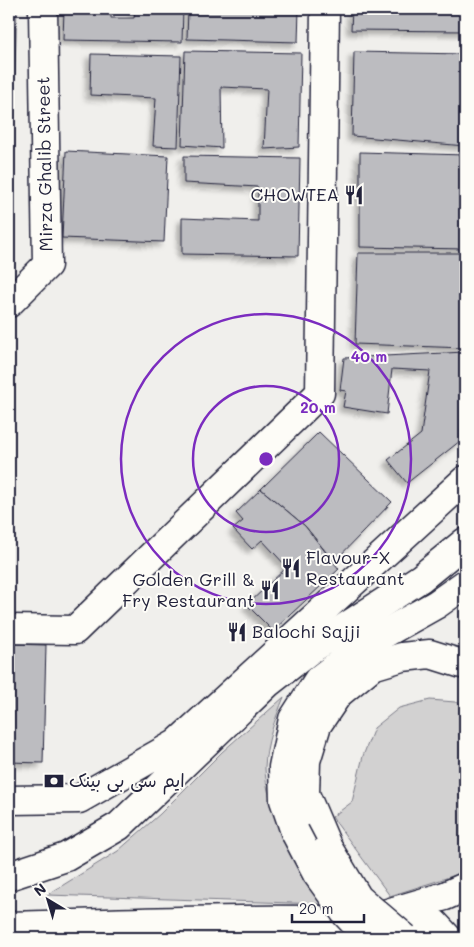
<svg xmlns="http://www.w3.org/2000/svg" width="474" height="947" font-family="Mali,'Playpen Sans Arabic',sans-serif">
<defs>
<filter id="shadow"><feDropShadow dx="-4.5" dy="4.5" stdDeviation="2.5" flood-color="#0004"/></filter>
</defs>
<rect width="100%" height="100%" fill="#f0efec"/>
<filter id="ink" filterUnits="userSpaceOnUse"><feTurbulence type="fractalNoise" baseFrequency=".02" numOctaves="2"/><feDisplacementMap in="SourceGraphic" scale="10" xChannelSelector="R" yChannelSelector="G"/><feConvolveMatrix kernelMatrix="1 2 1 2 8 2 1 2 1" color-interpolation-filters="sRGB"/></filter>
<g filter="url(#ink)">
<g fill="#d2d1d1" stroke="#7a7a86">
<path d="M9,9H17L9,237Z"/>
<path d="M284,697C275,719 266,743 265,767C265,777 267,788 270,798C279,839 296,870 322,904L47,895L118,851L160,814L222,752Z"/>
<path d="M430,700L455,702L465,705V872L390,896L332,817L352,802L363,756L374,728L399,708Z"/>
</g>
<g fill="#bcbcc0" stroke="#22223b" filter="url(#shadow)">
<path d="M64,9H111V18H134L135,9H183L182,42L63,40Z"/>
<path d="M188,9H299L298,42L187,39Z"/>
<path d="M352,9H465V31L351,30Z"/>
<path d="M185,51L301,53L299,147L264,149L267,89L221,87L222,148L182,145Z"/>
<path d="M354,52L465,54V146L352,136Z"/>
<path d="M91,54L181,56L178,147L153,146L156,98L90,95Z"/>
<path d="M66,151L168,156L164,242L62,238Z"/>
<path d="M360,152L465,155V249L360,247Z"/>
<path d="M184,156L300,158L298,256L182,254V218L258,221V187L184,183Z"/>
<path d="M358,253H465V348L355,344Z"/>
<path d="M465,352V382L462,396L460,441L407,483L388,460L421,434L430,371L392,369L387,414L343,407L346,391L340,390L344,358Z"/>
<path d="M319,432L392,502L334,562L305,526L261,489Z"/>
<path d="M261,489L305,526L339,569L273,631L247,605L287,567L262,540L252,549L233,529L243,521L236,513Z"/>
<path d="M9,644L46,645L43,763L9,762Z"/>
</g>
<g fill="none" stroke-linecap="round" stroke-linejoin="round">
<defs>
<g id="minor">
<path d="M9,303L47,265L43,9"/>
<path d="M9,629L75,630L320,393L325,9"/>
<path d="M9,800L79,799L176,744L465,480"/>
</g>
<g id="major">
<path d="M295,832L284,800L283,767L293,719L318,680L364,645L437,604L465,584"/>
<path d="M328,848L305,794L306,761L317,725L338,694L372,666L402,657L430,654L465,665"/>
<path d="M9,876L66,857L119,826L268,683L310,650L421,578L465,542"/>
<path d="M384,914L445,896L465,887"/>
<path d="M9,926C151,921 293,916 435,924L448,938"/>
</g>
</defs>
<use href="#minor" stroke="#22223b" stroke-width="31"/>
<use href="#major" stroke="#22223b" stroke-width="31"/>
<use href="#minor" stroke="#fdfcf7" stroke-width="28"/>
<use href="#major" stroke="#fdfcf7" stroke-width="28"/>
<defs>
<g id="major-bridge">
<path d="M295,832L317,874L346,914L369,938"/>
<path d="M328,848L358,898L405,938"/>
</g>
</defs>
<use href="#major-bridge" stroke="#22223b" stroke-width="31" stroke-linecap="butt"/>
<use href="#major-bridge" stroke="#fdfcf7" stroke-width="28"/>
</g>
</g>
<g fill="none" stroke="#7b2cbf" stroke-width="2.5">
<circle cx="266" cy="459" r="73"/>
<circle cx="266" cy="459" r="145"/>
</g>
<defs>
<symbol id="restaurant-bare" viewBox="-9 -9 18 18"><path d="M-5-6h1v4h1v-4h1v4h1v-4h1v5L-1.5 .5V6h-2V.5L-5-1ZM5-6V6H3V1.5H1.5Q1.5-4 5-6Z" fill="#22223b" stroke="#fdfcf7" stroke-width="2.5" paint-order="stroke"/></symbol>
<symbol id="bank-bare" viewBox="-9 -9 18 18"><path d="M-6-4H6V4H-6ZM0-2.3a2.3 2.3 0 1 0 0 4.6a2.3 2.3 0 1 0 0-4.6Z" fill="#22223b" stroke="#fdfcf7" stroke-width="2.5" paint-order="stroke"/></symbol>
</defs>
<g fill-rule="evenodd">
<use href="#restaurant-bare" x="340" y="181" width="28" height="28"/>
<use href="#restaurant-bare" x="277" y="554" width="28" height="28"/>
<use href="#restaurant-bare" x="256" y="576" width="28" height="28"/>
<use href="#restaurant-bare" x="223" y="618" width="28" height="28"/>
<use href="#bank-bare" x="40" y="767" width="28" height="28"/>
</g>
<g text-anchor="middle" stroke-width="4" stroke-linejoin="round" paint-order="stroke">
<g font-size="18" fill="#22223b" stroke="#fdfcf7">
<text transform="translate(45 164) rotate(-91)" y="6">Mirza Ghalib Street</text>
</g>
<g font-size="18" fill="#22223b" stroke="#fdfcf7" text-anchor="start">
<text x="339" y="201" text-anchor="end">CHOWTEA</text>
<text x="306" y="564">Flavour-X<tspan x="306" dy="21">Restaurant</tspan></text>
<text x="255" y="586" text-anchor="end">Golden Grill &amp;<tspan x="255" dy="21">Fry Restaurant</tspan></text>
<text x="252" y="638">Balochi Sajji</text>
<text x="69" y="787">ایم سی بی بینک</text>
</g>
</g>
<circle cx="266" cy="459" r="8" fill="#7b2cbf" stroke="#fdfcf7" stroke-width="2.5"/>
<g font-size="15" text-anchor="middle" font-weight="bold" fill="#7b2cbf" stroke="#fdfcf7" stroke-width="4" stroke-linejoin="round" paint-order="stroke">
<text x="369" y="362">40 m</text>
<text x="318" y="413">20 m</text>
</g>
<rect width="474" height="947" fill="none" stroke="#fdfcf7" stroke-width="30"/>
<rect x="15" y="15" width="444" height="917" fill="none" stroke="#22223b" stroke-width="2" filter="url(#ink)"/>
<g transform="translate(48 900) rotate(322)" stroke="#fdfcf7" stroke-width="4" paint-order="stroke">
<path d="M0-4L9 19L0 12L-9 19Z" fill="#22223b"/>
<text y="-8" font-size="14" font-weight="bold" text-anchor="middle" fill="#22223b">N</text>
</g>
<path d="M292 914v8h72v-8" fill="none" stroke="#22223b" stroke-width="2.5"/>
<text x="299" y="914" font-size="15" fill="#22223b" stroke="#fdfcf7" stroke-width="4" paint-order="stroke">20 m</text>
</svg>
